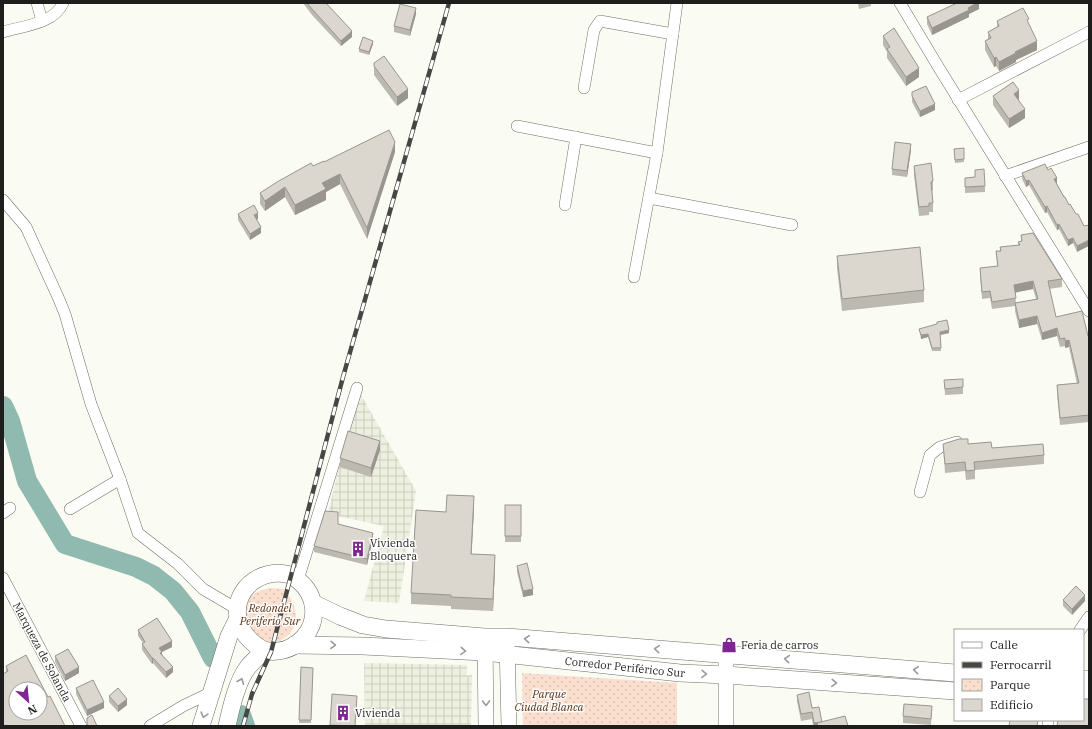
<svg xmlns="http://www.w3.org/2000/svg" width="1092" height="729" font-family="'IBM Plex Serif',serif">
<defs>
<pattern id="industrial-grid" width="8" height="8" patternUnits="userSpaceOnUse"><rect width="8" height="8" fill="#edf0df"/><path d="M0 4h8M4 0v8" fill="none" stroke="#cbcdbf"/></pattern>
<pattern id="park-dots" width="8" height="8" patternUnits="userSpaceOnUse"><rect width="8" height="8" fill="#fadfcf"/><path d="M2 2h.1M6 6h.1" fill="none" stroke="#d6bfb1" stroke-width="1.8" stroke-linecap="round"/></pattern>
</defs>
<rect width="100%" height="100%" fill="#fafbf2"/>
<g fill="url(#industrial-grid)">
<path d="M357,388L416,491L399,603L364,601L384,526L328,514Z"/>
<path d="M364,663L467,665V676L472,674L471,726H365Z"/>
</g>
<g fill="url(#park-dots)">
<path d="M270,588L284,589C298,605 303,629 281,640C276,642 271,645 266,643C261,642 256,637 252,635L244,609C251,594 254,592 270,588Z"/>
<path d="M522,673L677,683V726H523Z"/>
</g>
<g fill="none" stroke-linecap="round" stroke-linejoin="round">
<g stroke="#90baaf" stroke-width="20">
<path d="M3,406L10,421L27,481L65,544L136,567L154,576L173,591L190,612L213,658"/>
<path d="M241,715L245,726"/>
</g>
<defs>
<g id="street">
<path d="M37,3L42,21"/>
<path d="M900,3L939,68L1089,311"/>
<path d="M3,32C23,26 54,24 63,3"/>
<path d="M584,88L594,30L600,21L673,34"/>
<path d="M958,100L1089,32"/>
<path d="M517,126L657,153"/>
<path d="M1005,176L1089,147"/>
<path d="M649,198L792,225"/>
<path d="M3,200L26,227L58,297L65,314L91,404L120,479L138,533L178,564L203,589L237,609"/>
<path d="M565,205L576,137"/>
<path d="M634,277L657,153L677,3"/>
<path d="M920,492L930,455L940,447L957,442"/>
<path d="M70,509L120,479"/>
<path d="M3,513L10,508"/>
<path d="M3,578L81,726"/>
<path d="M298,580L357,388"/>
<path d="M1080,630L1089,617"/>
<path d="M1048,720V726"/>
<path d="M150,726L183,706L210,693"/>
</g>
<g id="secondary">
<path d="M485,640L486,726"/>
<path d="M507,643L509,726"/>
<path d="M726,726V655"/>
</g>
<g id="primary">
<path d="M279,573C283,574 288,574 291,575C294,576 296,579 299,581C316,595 319,620 304,637C297,645 288,650 278,651C267,653 259,649 251,641C223,614 241,574 279,573Z"/>
<path d="M313,603L340,616L363,625L386,629L485,637H507L955,673"/>
<path d="M294,645L363,646L484,652L680,673L726,675L955,691"/>
<path d="M1083,679H1089"/>
<path d="M1083,696L1089,695"/>
<path d="M201,726L229,636L238,618"/>
<path d="M227,726C231,708 237,681 248,667C253,661 259,656 264,651"/>
</g>
</defs>
<use href="#street" stroke="#6e6f67" stroke-width="12"/>
<use href="#secondary" stroke="#6e6f67" stroke-width="16"/>
<use href="#primary" stroke="#6e6f67" stroke-width="18"/>
<use href="#street" stroke="#fff" stroke-width="11"/>
<use href="#secondary" stroke="#fff" stroke-width="15"/>
<use href="#primary" stroke="#fff" stroke-width="17"/>
<defs>
<path id="rail" d="M243,726L252,694L271,652L343,377L449,3"/>
</defs>
<use href="#rail" stroke="#464743" stroke-width="4.5"/>
<use href="#rail" stroke="#fff" stroke-width="3" stroke-dasharray="9" stroke-linecap="butt"/>
</g>
<g fill="#bcb9b1" fill-rule="evenodd">
<path d="M303,3H326L352,37L341,46L312,15Z"/>
<path d="M858,3H871V6L859,9Z"/>
<path d="M979,3V9L969,14V17L932,35L927,24V17Z"/>
<path d="M416,14L410,36L394,32V26Z"/>
<path d="M997,21L1029,24L1037,50L1016,60V62L999,71L996,66L994,67L985,50V41L988,39V32L997,27Z"/>
<path d="M883,36L919,77L906,86L887,58V52L883,45Z"/>
<path d="M373,44L369,55L359,52V49Z"/>
<path d="M374,63L408,98L397,106L374,75Z"/>
<path d="M912,92L935,110L920,117L912,102Z"/>
<path d="M993,96L1019,99L1018,100L1025,118L1009,128L993,105Z"/>
<path d="M964,148V162L955,163L954,149Z"/>
<path d="M911,150L907,177L892,175V169Z"/>
<path d="M395,152L367,239L340,184L326,192V200L295,215L285,197L265,211L260,204V193L313,166L324,162Z"/>
<path d="M914,166L933,181V190L932,191L933,203V212H929V215L919,216L914,175Z"/>
<path d="M975,170L985,186V192L965,193V178L975,177Z"/>
<path d="M1048,170L1057,183H1056L1064,197L1084,226L1077,252L1073,243L1068,246L1059,229L1057,230L1047,212L1045,213L1029,185L1026,187L1022,179V173Z"/>
<path d="M238,214L258,219L256,220L261,233L250,240L238,220Z"/>
<path d="M1021,235L1062,279V287L1049,289L1056,317L1088,336H1089V422L1060,425L1057,393V385L1077,384L1069,347L1065,348V346L1060,347L1057,336L1042,340L1037,324L1019,328L1015,311V306L992,309L990,298L982,299L980,275V268L997,266L996,251H1000V247L1018,245V242L1021,241ZM1033,289L1036,299L1016,303L1015,292Z"/>
<path d="M837,256L924,290V302L842,311L837,268Z"/>
<path d="M919,329L949,333L940,335L941,351H932L928,337L921,339Z"/>
<path d="M944,380L963,387V394L945,395Z"/>
<path d="M943,444H968L992,448L1044,455V464L975,470V479L966,480L965,471L945,473Z"/>
<path d="M380,450L371,477L340,467V458Z"/>
<rect x="505" y="505" width="16" height="37"/>
<path d="M474,508L471,554L495,567L493,611L451,609V606L411,604V593L446,512Z"/>
<path d="M338,524L373,539L367,565L314,552V546Z"/>
<path d="M517,566L533,595L523,597L517,572Z"/>
<path d="M1063,600L1085,601L1072,615L1063,606Z"/>
<path d="M138,630L172,647L162,652V654L173,672L166,678L153,663L152,664L142,650V644L143,643L138,636Z"/>
<path d="M55,656L79,673L65,681L55,662Z"/>
<path d="M6,666L48,697L65,726H3Z"/>
<path d="M301,667L313,668L311,723H299Z"/>
<path d="M76,688L104,708L87,716L76,694Z"/>
<path d="M797,695L812,708L822,722L848,726H813L812,719L801,721L797,701Z"/>
<path d="M109,696L127,705L118,712L109,702Z"/>
<path d="M932,712L931,725L903,723V716Z"/>
</g>
<g fill="#999690">
<path d="M977,3H979V9L969,14V17L932,35V28Z"/>
<path d="M416,8V14L410,36V30Z"/>
<path d="M352,31V37L341,46V41Z"/>
<path d="M373,41V44L369,55V52Z"/>
<path d="M1037,41V50L1016,60V62L999,71V62L1015,52Z"/>
<path d="M996,57V66L994,67V58Z"/>
<path d="M919,68V77L906,86V77Z"/>
<path d="M408,89V98L397,106V97Z"/>
<path d="M1019,90V99L1014,103V94Z"/>
<path d="M935,104V110L920,117V111Z"/>
<path d="M1025,109V118L1009,128V119Z"/>
<path d="M395,142V152L367,239V228Z"/>
<path d="M911,144V150L907,177V171Z"/>
<path d="M340,174V184L326,192V200L295,215V205L322,183Z"/>
<path d="M1057,178V183L1054,185V179Z"/>
<path d="M1029,180V185L1026,187V181Z"/>
<path d="M285,187V197L265,211V201Z"/>
<path d="M1047,206V212L1045,213V207Z"/>
<path d="M258,213V219L254,221V215Z"/>
<path d="M1059,224V229L1057,230V225Z"/>
<path d="M261,227V233L250,240V234Z"/>
<path d="M1073,238V243L1068,246V240Z"/>
<path d="M1089,240V246L1077,252V246Z"/>
<path d="M1033,281V289L1014,293V285Z"/>
<path d="M1037,316V324L1019,328V320Z"/>
<path d="M1057,328V336L1042,340V333Z"/>
<path d="M949,330V333L940,335V332Z"/>
<path d="M928,334V337L921,339V335Z"/>
<path d="M1069,340V347L1065,348V341Z"/>
<path d="M380,441V450L371,477V468Z"/>
<path d="M474,496V508L471,566V554Z"/>
<path d="M373,533V539L367,565V559Z"/>
<path d="M495,555V567L493,611V599Z"/>
<path d="M533,589V595L523,597V591Z"/>
<path d="M1085,595V601L1072,615V609Z"/>
<path d="M172,641V647L162,652V657L159,648Z"/>
<path d="M152,658H153V663L152,664Z"/>
<path d="M79,667V673L65,681V675Z"/>
<path d="M173,667V672L166,678V672Z"/>
<path d="M127,699V705L118,712V706Z"/>
<path d="M104,702V708L87,716V710Z"/>
<path d="M822,722V726L817,723V726H814V723Z"/>
</g>
<g fill="#dbd7ce" stroke="#999690" fill-rule="evenodd">
<path d="M307,3H326L352,31L341,41L312,9Z"/>
<path d="M957,3H977L968,8L969,10L932,28L927,17Z"/>
<path d="M400,4L416,8L410,30L394,26Z"/>
<path d="M1023,8L1029,19L1027,20L1037,41L1015,52L1016,53L999,62L996,57L994,58L985,41L991,38L988,32L999,26L997,21Z"/>
<path d="M894,28L919,68L906,77L887,49L890,47L883,36Z"/>
<path d="M363,37L373,41L369,52L359,49Z"/>
<path d="M384,56L408,89L397,97L374,66V63Z"/>
<path d="M1013,82L1019,90L1014,94L1025,109L1009,119L993,96Z"/>
<path d="M926,86L935,104L920,111L912,96V92Z"/>
<path d="M389,130L395,142L367,228L340,174L322,183L326,189L295,205L285,187L265,201L260,193L277,182L311,163L313,166L324,161V162Z"/>
<path d="M895,142L911,144L907,171L892,169Z"/>
<path d="M964,148V159L955,160L954,149Z"/>
<path d="M931,163L933,181L931,182L933,203H929V206L919,207L914,166Z"/>
<path d="M1045,164L1048,170L1051,168L1057,178L1054,179L1064,197H1065L1069,205L1070,204L1076,214H1078L1084,226L1089,225V240L1077,246L1073,238L1068,240L1059,224L1057,225L1047,206L1045,207L1029,180L1026,181L1022,173Z"/>
<path d="M984,169L985,186L965,187V178L975,177V170Z"/>
<path d="M254,205L258,213L254,215L261,227L250,234L238,214Z"/>
<path d="M1033,233L1062,279L1048,281L1056,317L1082,311L1088,336H1089V415L1060,418L1057,385L1079,383L1069,340L1065,341V338L1060,339L1057,328L1042,333L1037,316L1019,320L1015,303L1038,299L1033,281L1014,285L1016,298L992,302L990,291L982,292L980,268L998,266L996,251H1001L1000,247L1020,245L1018,242L1022,241L1021,235Z"/>
<path d="M920,247L924,290L842,299L837,256Z"/>
<path d="M947,320L949,330L940,332L941,348H932L928,334L921,335L919,329L937,324V322Z"/>
<path d="M963,379V387L945,389L944,380Z"/>
<path d="M348,431L380,441L371,468L340,458Z"/>
<path d="M959,439H968V444L991,442L992,448L1043,444L1044,455L974,462L975,470L966,471L965,462L945,464L943,444Z"/>
<path d="M447,495L474,496L471,554L495,555L493,599L451,597V595L411,593L416,510L446,512Z"/>
<rect x="505" y="505" width="16" height="31"/>
<path d="M325,511L338,512V524L373,533L367,559L314,546Z"/>
<path d="M527,563L533,589L523,591L517,566Z"/>
<path d="M1076,586L1085,595L1072,609L1063,600Z"/>
<path d="M157,618L172,641L159,648L162,652L160,653L173,667L166,672L153,658H152L142,644L145,642L138,630Z"/>
<path d="M68,649L79,667L65,675L55,656Z"/>
<path d="M26,655L48,697L50,696L65,726H7V725L5,726H3V674L8,671L6,666ZM16,689H40V713H16Z"/>
<path d="M301,667L313,668L311,720H299Z"/>
<path d="M93,680L104,702L87,710L76,688Z"/>
<path d="M118,688L127,699L118,706L109,696Z"/>
<path d="M809,692L812,708L819,707L822,722L814,723L812,712L801,714L797,695Z"/>
<path d="M332,694L357,696L355,726L330,725Z"/>
<path d="M1083,699H1089V726H1057L1058,720H1083Z"/>
<path d="M904,704L932,706L931,719L903,716Z"/>
<path d="M92,715L97,726H88L87,724V718Z"/>
<path d="M845,716L848,726H818L817,723Z"/>
<path d="M1010,720H1038L1037,726H1009Z"/>
</g>
<defs><path id="oneway-chevron" d="M-2-3.5L2.5 0L-2 3.5" fill="none" stroke-width="1.6" stroke-linecap="round" stroke-linejoin="round"/></defs>
<g stroke="#9a9a99">
<use href="#oneway-chevron" transform="translate(527 639) rotate(-175)"/>
<use href="#oneway-chevron" transform="translate(333 645) rotate(2)"/>
<use href="#oneway-chevron" transform="translate(657 649) rotate(-175)"/>
<use href="#oneway-chevron" transform="translate(463 651) rotate(3)"/>
<use href="#oneway-chevron" transform="translate(787 659) rotate(-175)"/>
<use href="#oneway-chevron" transform="translate(916 670) rotate(-175)"/>
<use href="#oneway-chevron" transform="translate(704 674) rotate(2)"/>
<use href="#oneway-chevron" transform="translate(241 681) rotate(-67)"/>
<use href="#oneway-chevron" transform="translate(834 683) rotate(4)"/>
<use href="#oneway-chevron" transform="translate(486 703) rotate(89)"/>
<use href="#oneway-chevron" transform="translate(204 715) rotate(106)"/>
</g>
<defs>
<symbol id="building-bare" viewBox="-9 -9 18 18"><path d="M-4-6H4V6H1V3H-1V6H-4ZM-2.5-4.3h1.7v1.8h-1.7ZM.8-4.3h1.7v1.8H.8ZM-2.5-1h1.7V.8h-1.7ZM.8-1h1.7V.8H.8Z" fill="#802693" stroke="#fff" stroke-width="2.5" paint-order="stroke"/></symbol>
<symbol id="shop-bare" viewBox="-9 -9 18 18"><path d="M-5-2.5h2.3a2.7 3.5 0 0 1 5.4 0H5L5.5 6h-11ZM-1.5-2.5h3a1.5 2.3 0 0 0-3 0Z" fill="#802693" stroke="#fff" stroke-width="2.5" paint-order="stroke"/></symbol>
</defs>
<g fill-rule="evenodd">
<use href="#building-bare" x="347" y="538" width="22" height="22"/>
<use href="#shop-bare" x="718" y="634" width="22" height="22"/>
<use href="#building-bare" x="332" y="702" width="22" height="22"/>
</g>
<g text-anchor="middle" stroke-width="3" stroke-linejoin="round" paint-order="stroke">
<g font-size="11" fill="#1e1f1c" stroke="#fff" text-anchor="start">
<text x="370" y="547">Vivienda<tspan x="370" dy="13">Bloquera</tspan></text>
<text x="741" y="649">Feria de carros</text>
<text x="355" y="717">Vivienda</text>
</g>
<g font-size="11" font-style="italic" fill="#5c3010" stroke="#fff">
<text x="270" y="612">Redondel<tspan x="270" dy="13">Periferio Sur</tspan></text>
<text x="549" y="698">Parque<tspan x="549" dy="13">Ciudad Blanca</tspan></text>
</g>
<g font-size="11" fill="#1e1f1c" stroke="#fff">
<text transform="translate(42 652) rotate(62)" y="4">Marqueza de Solanda</text>
<text transform="translate(625 667) rotate(6)" y="4">Corredor Periférico Sur</text>
</g>
</g>
<rect width="1092" height="729" fill="none" stroke="#1e1f1c" stroke-width="8"/>
<rect x="954" y="629" width="130" height="92" fill="#ffffff" stroke="#a5a5a4"/>
<rect x="962" y="642" width="20" height="6" fill="#ffffff" stroke="#a5a5a4"/>
<text x="990" y="649" font-size="12" fill="#1e1f1c">Calle</text>
<rect x="962" y="662" width="20" height="6" fill="#464743" stroke="#a5a5a4"/>
<text x="990" y="669" font-size="12" fill="#1e1f1c">Ferrocarril</text>
<rect x="962" y="679" width="20" height="12" fill="url(#park-dots)" stroke="#a5a5a4"/>
<text x="990" y="689" font-size="12" fill="#1e1f1c">Parque</text>
<rect x="962" y="699" width="20" height="12" fill="#dbd7ce" stroke="#a5a5a4"/>
<text x="990" y="709" font-size="12" fill="#1e1f1c">Edificio</text>
<g transform="translate(28 701) rotate(153)"><circle r="19" fill="#ffffff" stroke="#a5a5a4"/>
<path d="M0-3L7 15L0 10L-7 15Z" fill="#802693"/>
<text y="-6" font-size="11" font-weight="bold" text-anchor="middle" fill="#1e1f1c">N</text>
</g>
</svg>
